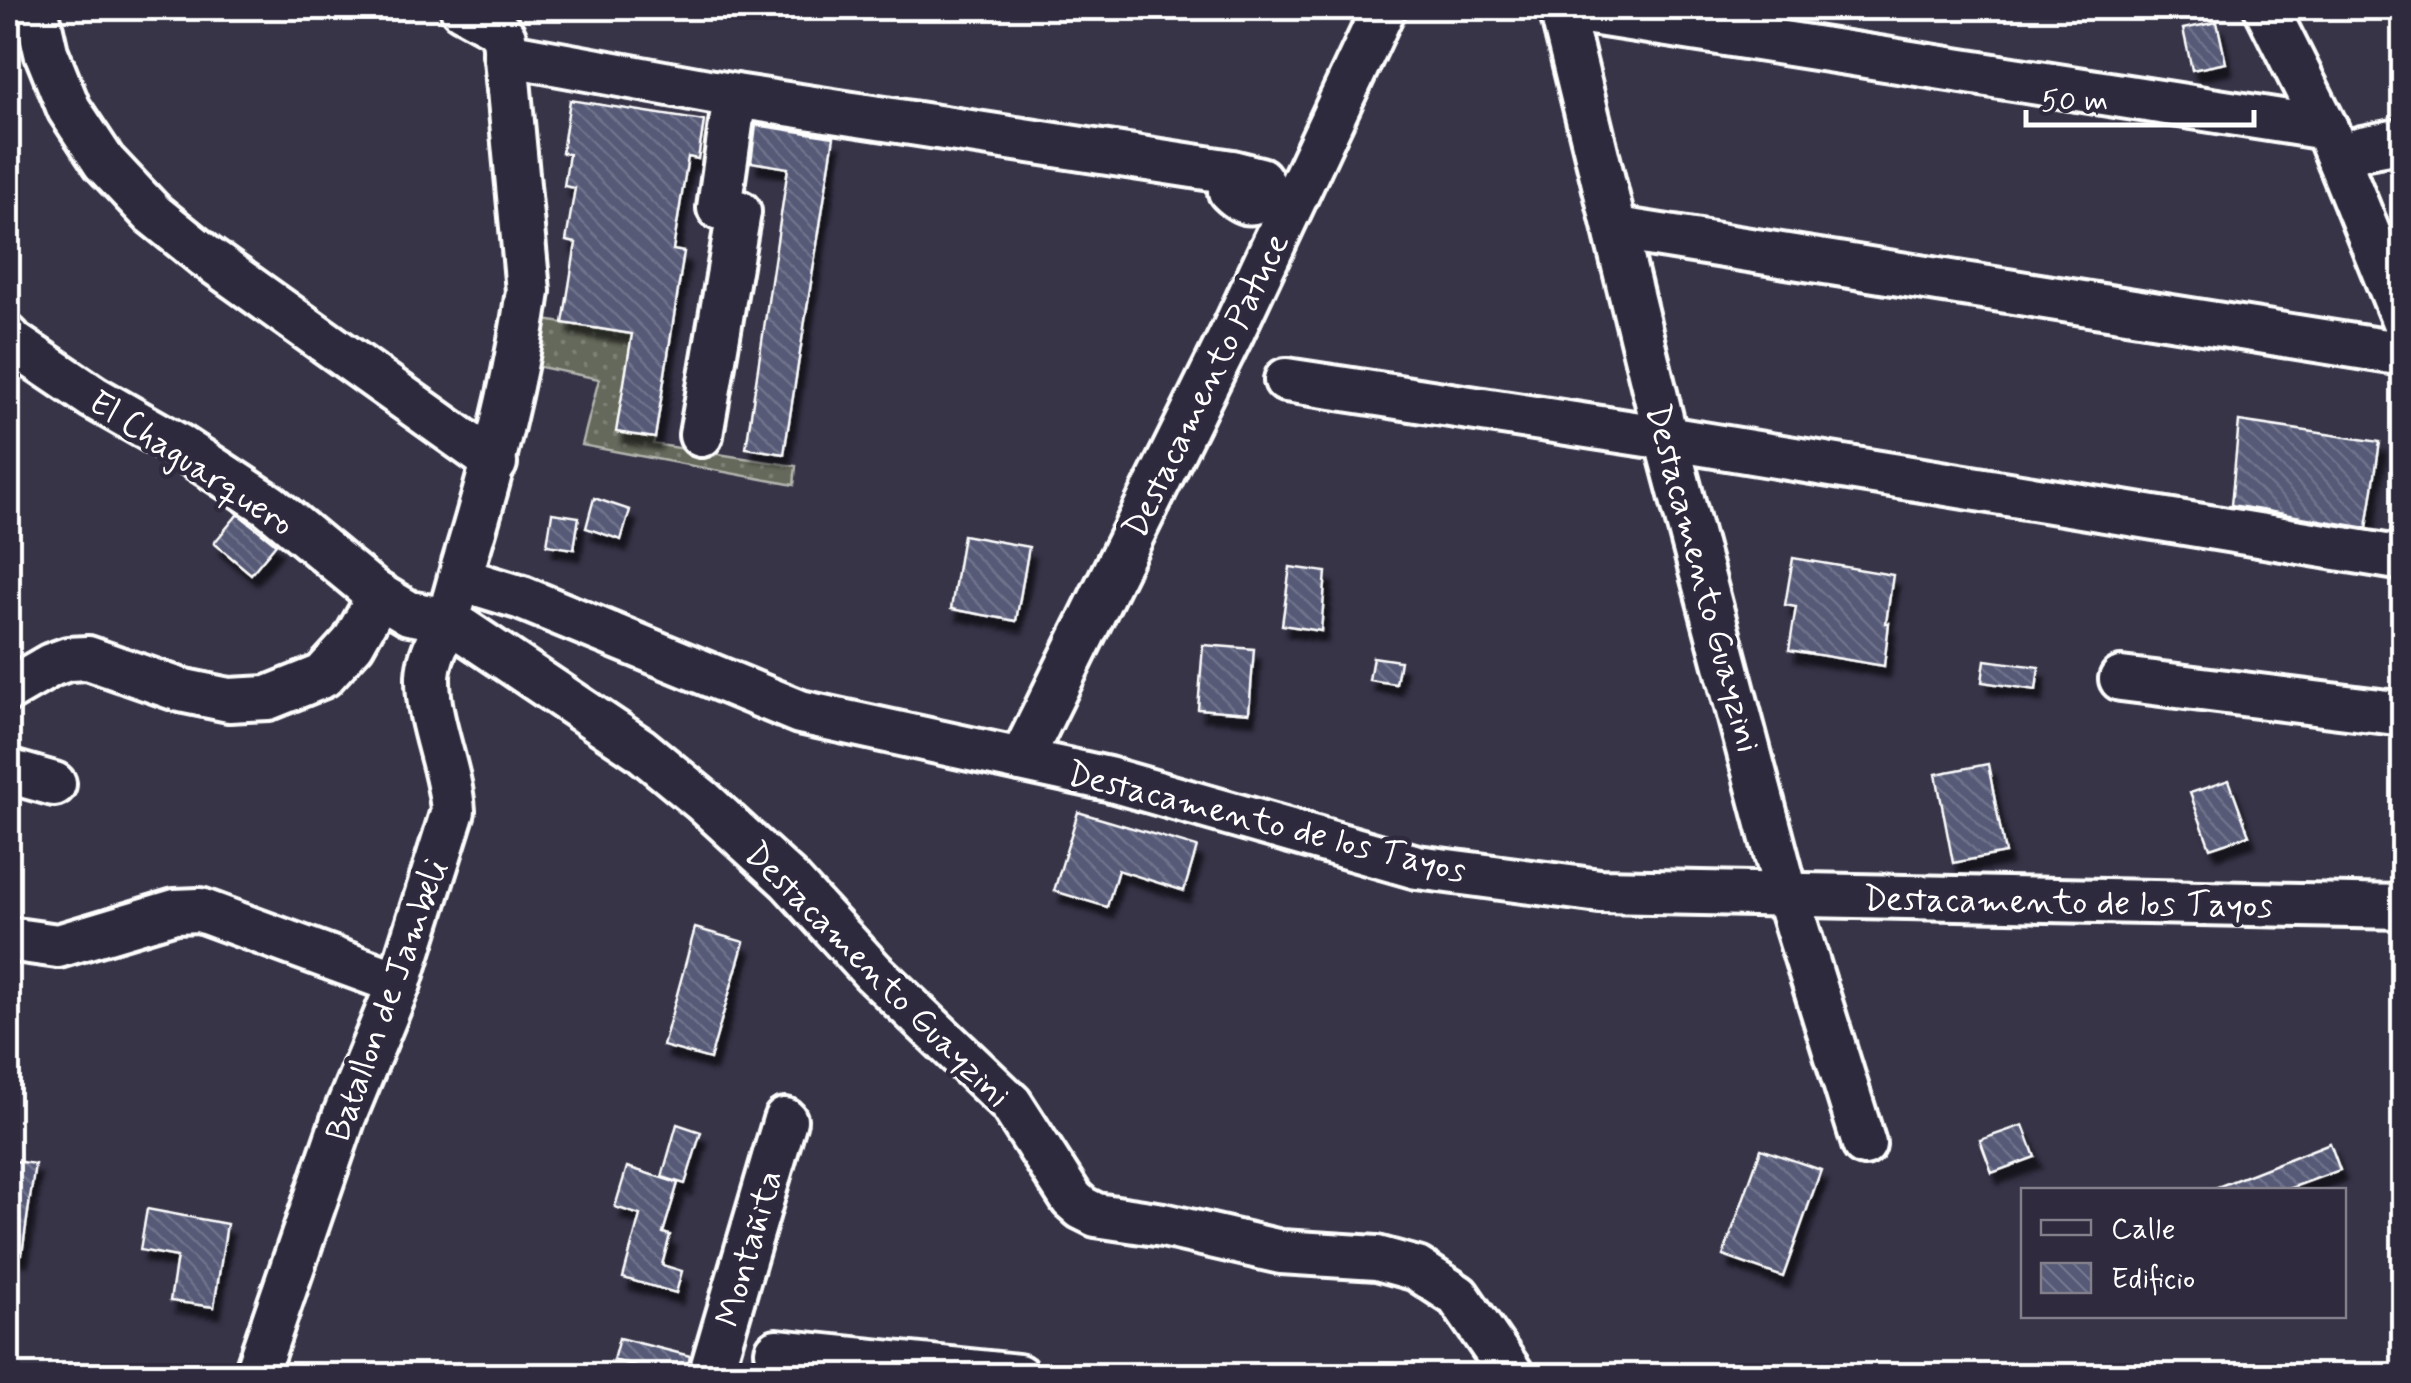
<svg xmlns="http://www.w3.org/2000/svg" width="2411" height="1383" font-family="Mynerve,sans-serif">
<defs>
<pattern id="park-dots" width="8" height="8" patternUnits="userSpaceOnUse" patternTransform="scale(2.5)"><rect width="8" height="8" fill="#65695b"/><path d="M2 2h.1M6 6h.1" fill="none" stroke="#7c8074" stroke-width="1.8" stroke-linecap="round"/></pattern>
<pattern id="building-back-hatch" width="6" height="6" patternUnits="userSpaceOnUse" patternTransform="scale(2.5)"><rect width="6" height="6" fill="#565a76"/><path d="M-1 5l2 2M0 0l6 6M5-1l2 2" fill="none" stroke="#6f738b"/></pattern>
<filter id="shadow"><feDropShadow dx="6" dy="11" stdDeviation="2.5" flood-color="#0009"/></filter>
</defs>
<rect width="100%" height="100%" fill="#373448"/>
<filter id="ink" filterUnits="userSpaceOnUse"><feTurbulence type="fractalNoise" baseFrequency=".01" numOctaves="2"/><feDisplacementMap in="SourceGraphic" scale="20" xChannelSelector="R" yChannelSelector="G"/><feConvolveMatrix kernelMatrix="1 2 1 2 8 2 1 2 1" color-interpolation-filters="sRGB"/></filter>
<g filter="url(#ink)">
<path fill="url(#park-dots)" stroke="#b2b4ad" stroke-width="2.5" d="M545,320L632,335L617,432L655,438L653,444L796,466L794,485L582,445L599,379L536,366Z"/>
<g fill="url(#building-back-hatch)" stroke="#fff" stroke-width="2.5" filter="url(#shadow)">
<path d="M2217,22L2226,63L2192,70L2183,29Z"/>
<path d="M570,100L704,121L698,159L688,157L677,225L673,250L684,252L655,438L616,432L632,334L563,323L576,243L566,241L575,188L564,186L569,154L562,153Z"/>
<path d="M756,125L834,137L784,454L746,448L788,168L751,162Z"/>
<path d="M2239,421L2380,442L2367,528L2231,505Z"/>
<path d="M594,498L630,510L621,540L586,528Z"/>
<path d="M552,513L579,517L574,549L547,545Z"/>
<path d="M238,514L276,544L251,574L214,543Z"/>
<path d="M963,535L1029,547L1016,621L951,609Z"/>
<path d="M1793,558L1893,575L1886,623H1889L1884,666L1789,650L1796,607L1785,605Z"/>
<path d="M1290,567L1326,572L1321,631L1282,625Z"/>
<path d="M1203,645L1254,649L1249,713L1198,709Z"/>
<path d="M1373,657L1400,661L1396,684L1369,680Z"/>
<path d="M1985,660L2039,667L2036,690L1982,682Z"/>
<path d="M1988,764L2005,853L1953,863L1936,774Z"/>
<path d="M2229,780L2249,835L2210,848L2190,793Z"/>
<path d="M1078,812L1197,847L1184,891L1118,870L1107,907L1054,891Z"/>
<path d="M695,928L744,942L710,1059L663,1046Z"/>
<path d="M677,1124L701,1132L685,1184L662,1177Z"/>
<path d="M2023,1125L2035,1157L1992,1173L1980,1140Z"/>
<path d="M2330,1143L2340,1170L2285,1190H2216L2215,1188Z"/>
<path d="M1761,1149L1821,1170L1783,1277L1723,1256Z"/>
<path d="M8,1160L35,1164L22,1254L8,1253Z"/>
<path d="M627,1167L678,1183L663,1233L670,1235L662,1265L682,1271L676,1293L623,1278L640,1215L615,1207Z"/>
<path d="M147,1209L227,1224L214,1307L170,1301L177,1257L140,1250Z"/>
<path d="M619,1338L690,1356L686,1376H674L613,1360Z"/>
</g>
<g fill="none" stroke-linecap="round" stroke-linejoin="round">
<defs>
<g id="minor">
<path d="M36,8L46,52L69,109L104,162L153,214L205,256L495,463"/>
<path d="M1559,8L2326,128"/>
<path d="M1561,8L1666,438L1787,896L1864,1144"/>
<path d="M2266,8L2326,128L2404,322"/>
<path d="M505,54L735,96L1232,172L1260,179L1265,187C1256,208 1245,206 1230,191L1232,172"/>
<path d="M2339,160L2362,148L2404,140"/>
<path d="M1617,229L2404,354"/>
<path d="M8,337L13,343L93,397L179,446L269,505L374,592L409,613L448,620L640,749L703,801L789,880L873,972L1011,1104L1072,1199L1082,1208L1096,1215L1163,1225L1281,1252L1377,1258L1417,1269L1458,1296L1513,1376"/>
<path d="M1286,380L1666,438L2404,559"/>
<path d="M701,435L739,212L719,208L735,96"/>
<path d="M460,579L522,598L800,712L1108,779L1417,867L1600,891L2404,907"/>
<path d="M2121,679L2404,714"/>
<path d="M8,690L51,665L68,659L88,658L180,690L229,700L268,698L323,676L353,643L371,611L374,592"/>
<path d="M1021,760L1232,333L1384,8"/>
<path d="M8,771L54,784"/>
<path d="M8,939L58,946L175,911L200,910L399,983"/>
<path d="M777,1351L1018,1376"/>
<path d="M255,1376L344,1117L399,983L453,811C450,766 427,722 428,676C429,655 441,637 448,618C454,602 458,584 463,567C491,476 515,385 528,291L504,37L495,26L462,8"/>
<path d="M710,1376L785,1120"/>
</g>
</defs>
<use href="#minor" stroke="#fff" stroke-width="50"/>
<use href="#minor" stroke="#2f2a3d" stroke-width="42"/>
</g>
</g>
<g text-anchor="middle" stroke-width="9" stroke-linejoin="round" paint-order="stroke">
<g font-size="35" fill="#fff" stroke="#2f2a3d">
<text transform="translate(1205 385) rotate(-64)" y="12">Destacamento Patuce</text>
<text transform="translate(192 462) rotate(33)" y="12">El Chaguarquero</text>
<text transform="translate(1704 578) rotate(75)" y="12">Destacamento Guayzini</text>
<text transform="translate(1267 821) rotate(14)" y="12">Destacamento de los Tayos</text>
<text transform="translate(2068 901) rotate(1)" y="12">Destacamento de los Tayos</text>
<text transform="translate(878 974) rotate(45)" y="12">Destacamento Guayzini</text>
<text transform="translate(386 1000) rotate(-70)" y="12">Batallon de Jambeli</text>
<text transform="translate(748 1248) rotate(-74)" y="12">Montañita</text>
</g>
</g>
<rect width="2411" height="1383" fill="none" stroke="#2f2a3d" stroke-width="40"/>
<rect x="20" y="20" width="2371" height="1343" fill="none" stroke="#fff" stroke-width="4" filter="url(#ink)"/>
<rect x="2021" y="1188" width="325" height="130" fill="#2f2a3d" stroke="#827f8b" stroke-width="2.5"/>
<rect x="2041" y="1220" width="50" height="15" fill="#2f2a3d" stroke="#827f8b" stroke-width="2.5"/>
<text x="2111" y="1238" font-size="30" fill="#ffffff">Calle</text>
<rect x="2041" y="1263" width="50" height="30" fill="url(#building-back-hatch)" stroke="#827f8b" stroke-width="2.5"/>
<text x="2111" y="1288" font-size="30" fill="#ffffff">Edificio</text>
<path d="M2026 110v15h228v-15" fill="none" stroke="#ffffff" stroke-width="5"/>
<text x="2041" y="110" font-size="30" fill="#ffffff" stroke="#2f2a3d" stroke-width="8" paint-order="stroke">50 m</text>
</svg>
